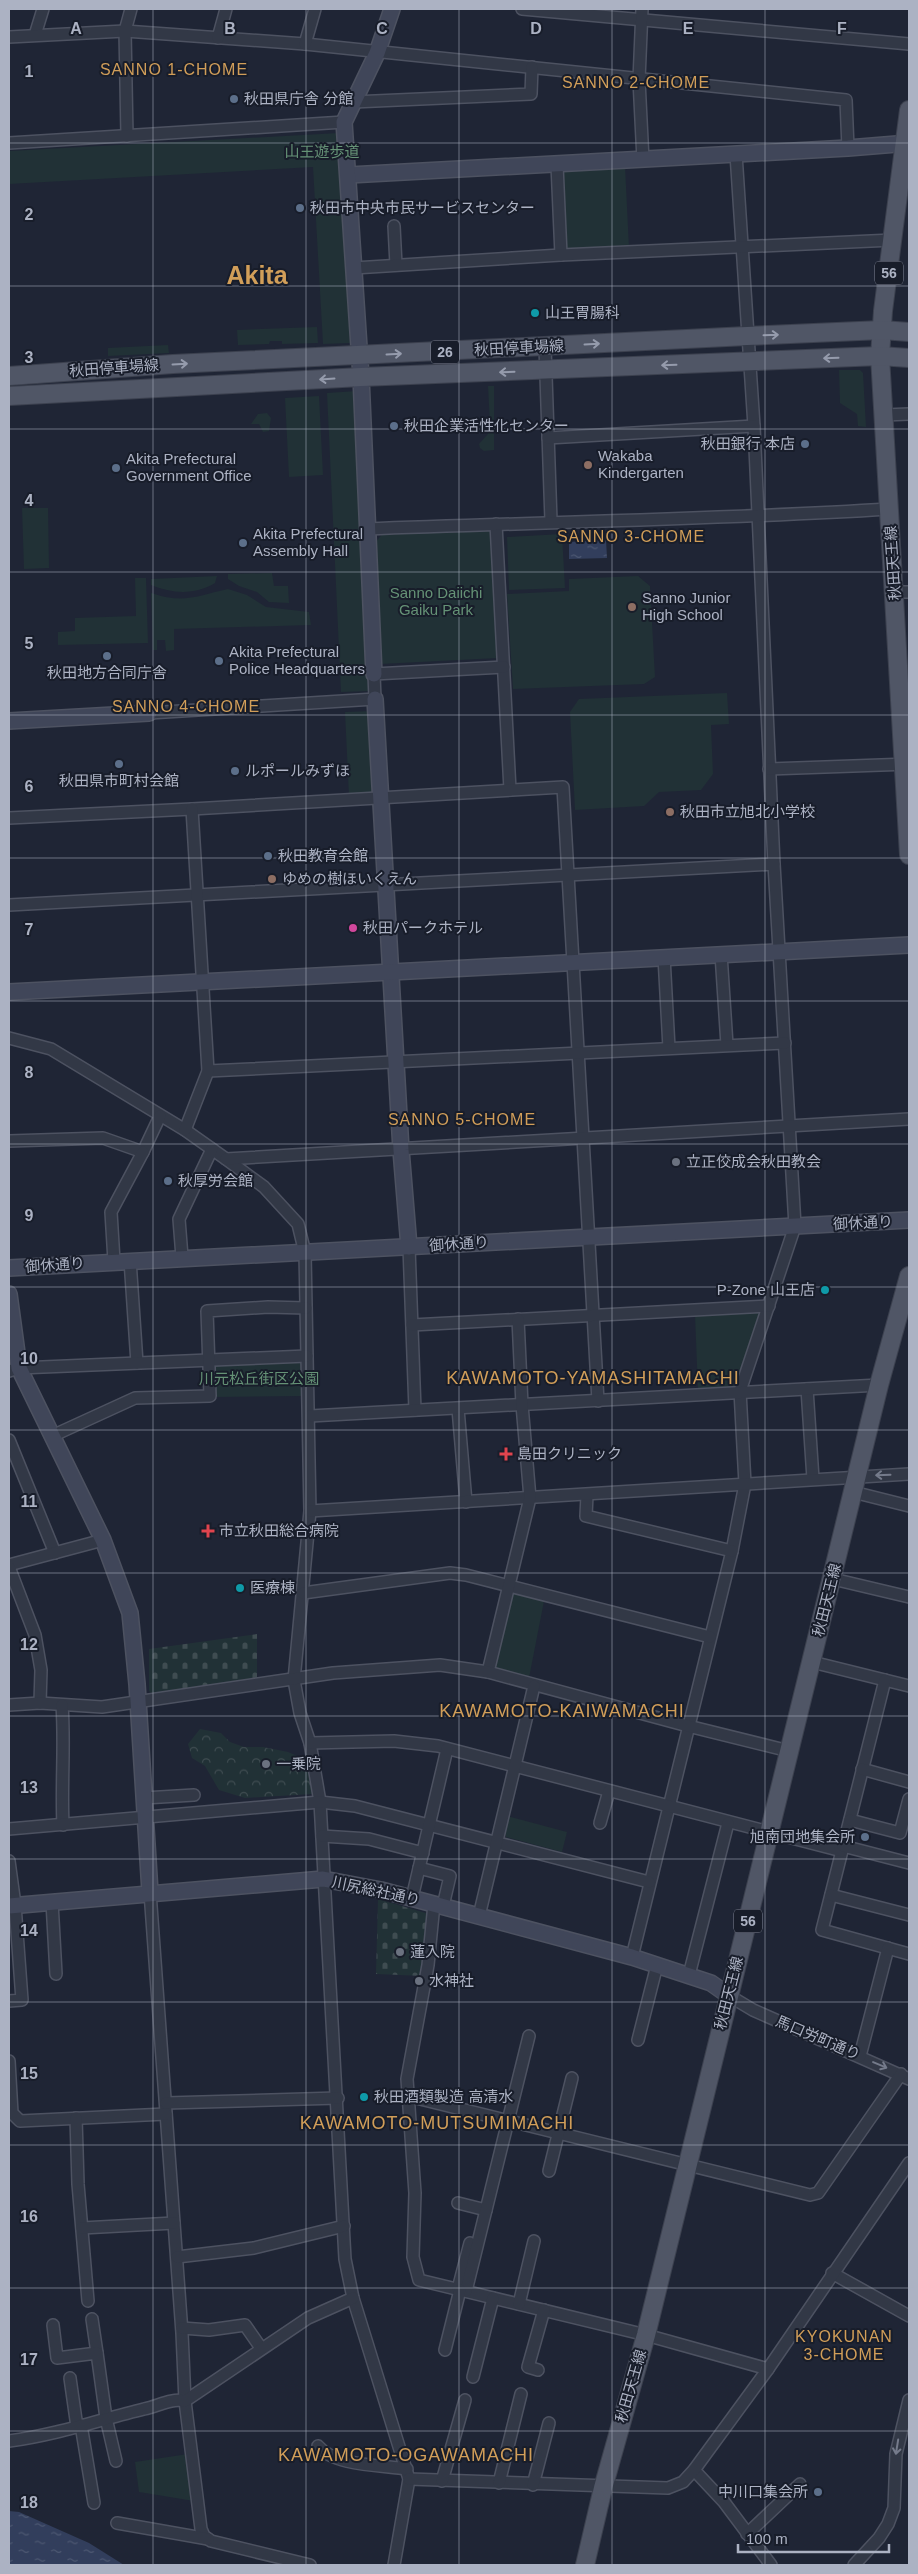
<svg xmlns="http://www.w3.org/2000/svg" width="918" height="2574" font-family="Helvetica,'Noto Sans JP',sans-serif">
<defs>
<pattern id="forest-crowns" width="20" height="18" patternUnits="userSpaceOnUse" patternTransform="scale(1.25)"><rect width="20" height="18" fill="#213136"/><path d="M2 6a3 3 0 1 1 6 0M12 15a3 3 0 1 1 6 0" fill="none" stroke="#3f4c51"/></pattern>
<pattern id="cemetery-stones" width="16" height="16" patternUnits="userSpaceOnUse" patternTransform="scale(1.25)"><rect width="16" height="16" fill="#213136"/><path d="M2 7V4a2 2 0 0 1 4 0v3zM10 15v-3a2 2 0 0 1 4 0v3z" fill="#3f4c51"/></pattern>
<pattern id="water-ripples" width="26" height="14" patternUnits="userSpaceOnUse" patternTransform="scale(1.25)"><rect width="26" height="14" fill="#323e5c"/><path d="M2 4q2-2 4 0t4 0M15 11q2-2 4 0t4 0" fill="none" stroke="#4d5872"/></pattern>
</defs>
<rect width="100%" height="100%" fill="#1f2535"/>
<g fill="#213136">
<path d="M339,133L350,343L323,344L313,167L9,184V151Z"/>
<path d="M625,166L629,248L565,251L561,169Z"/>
<path d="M317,327L318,343L282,344V341H270L269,344L238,345L237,330Z"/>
<path d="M168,345L169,353L108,356V348Z"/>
<path d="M839,370H860L863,373L866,427L858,426L857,414L840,403Z"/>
<path d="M488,386H494V450L484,451L480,448L479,444L488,434L490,424Z"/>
<path d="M357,391L371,691L341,692L327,393Z"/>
<path d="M319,396L323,475L289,477L285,398Z"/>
<path d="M267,413L271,418L269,431L263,432L259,424H251L258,414Z"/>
<path d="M22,508H48L49,568L24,569Z"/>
<path d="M492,527L498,658L380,664L374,544L384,532Z"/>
<path d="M562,534L565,588L509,590L507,537Z"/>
<path d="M272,573L274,586H288L289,603L269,602L257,592L239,586L228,579V574Z"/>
<path d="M217,576L215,583C195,595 173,594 151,585V579Z"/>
<path d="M638,576L650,586L655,677L644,684L513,689L507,594L569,591V579Z"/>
<path d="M135,578H146L148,643L58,645V632L75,631V618L136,616Z"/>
<path d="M228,589L247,595L266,607L309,612L311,625L174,629V650L166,651L165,640H157V650H153L151,593C184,604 196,596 228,589Z"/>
<path d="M727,693L729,724L711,725L713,774L701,790L659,792L644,806L575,810L570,712L579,699Z"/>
<path d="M373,711L378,794L349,796L345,712Z"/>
<path d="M754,1311L760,1314L738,1383L733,1389L698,1390L695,1315Z"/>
<path d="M303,1360L304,1396L214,1397L213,1364Z"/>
<path d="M513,1592L544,1601L529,1678L495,1667Z"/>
<path d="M507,1816L567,1832L562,1852L506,1837L504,1830Z"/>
<path d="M188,2454L194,2501L139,2492L135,2462Z"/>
</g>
<path fill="url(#forest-crowns)" d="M200,1729L221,1733L230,1742L244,1747H263L288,1752L302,1758L312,1775V1794L245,1798L219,1790L205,1766L192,1758L188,1744Z"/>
<g fill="url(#cemetery-stones)">
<path d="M257,1634V1681L157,1698L149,1691V1649Z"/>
<path d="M378,1899L429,1914L423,1976L376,1974Z"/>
</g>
<g fill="url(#water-ripples)">
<path d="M606,540L607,558L569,559V542Z"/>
<path d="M9,2511L19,2512L89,2543L124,2565H9Z"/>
</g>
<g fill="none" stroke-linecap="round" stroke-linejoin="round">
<defs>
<g id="street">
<path d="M522,9L909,44"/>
<path d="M642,9L639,80L643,160"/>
<path d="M35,35L43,9"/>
<path d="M9,37L125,31L305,44L846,100L848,148"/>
<path d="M218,38L226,9"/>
<path d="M305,44L315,9"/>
<path d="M353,102L531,94L532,67"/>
<path d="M127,136L125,31L131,9"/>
<path d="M9,143L344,122"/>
<path d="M736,154L754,426L774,864"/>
<path d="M557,165L561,255"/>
<path d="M394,226L396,265"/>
<path d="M354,268L561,255L893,240"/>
<path d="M545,347L551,521"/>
<path d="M884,415L909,414"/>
<path d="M548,438L754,426"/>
<path d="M496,524L510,790"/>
<path d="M366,529C540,522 715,520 889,509"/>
<path d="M895,592H909"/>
<path d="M149,713L375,699L374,674L504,667"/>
<path d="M769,769L909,764"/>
<path d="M9,818L192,809L563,787L598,1401"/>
<path d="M9,905L774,864L795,1226L740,1391L745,1484L732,1551L632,1957"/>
<path d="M721,954L727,1045"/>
<path d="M664,957L669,1048"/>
<path d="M9,1038L51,1049L185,1130L226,1159L264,1187L298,1224L305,1253L310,1511L294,1680L300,1713L310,1743L320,1802L345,2259L353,2298L409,2479L394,2565"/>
<path d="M208,1071L785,1043"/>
<path d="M185,1130L208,1071L192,809"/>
<path d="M9,1141L103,1138L143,1152L160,1116"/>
<path d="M226,1159L909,1119"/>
<path d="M409,1247L415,1410"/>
<path d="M182,1257L179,1219L212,1149"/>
<path d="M130,1260L137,1363"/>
<path d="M114,1261L111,1212L143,1152"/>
<path d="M412,1325L769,1306"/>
<path d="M9,1371L19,1368L307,1356"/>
<path d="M807,1389L813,1479"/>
<path d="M458,1409L466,1502"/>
<path d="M310,1416L879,1385"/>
<path d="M52,1436L135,1398L210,1396L207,1311L268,1307L306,1308"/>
<path d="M9,1440L55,1553"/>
<path d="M853,1492L909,1506"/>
<path d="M587,1495L586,1516L732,1551"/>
<path d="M310,1511L909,1474"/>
<path d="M9,1565L103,1540"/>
<path d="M9,1567L35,1635L41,1670L40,1703"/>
<path d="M833,1579L909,1597"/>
<path d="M303,1593L450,1573L466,1575L710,1637"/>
<path d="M812,1662L909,1686"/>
<path d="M488,1672L530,1498L522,1405L518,1319"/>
<path d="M885,1680L822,1930L909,1954"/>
<path d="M9,1705L40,1703L102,1707L333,1673L440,1665L488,1672L688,1726L789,1751"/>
<path d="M62,1705C65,1745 61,1785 63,1825"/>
<path d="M310,1743L394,1741L438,1746L842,1851"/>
<path d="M862,1769L909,1782"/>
<path d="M144,1798L194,1795"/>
<path d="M850,1820L900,1833L909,1799"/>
<path d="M600,1823L609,1791"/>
<path d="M9,1829L320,1802L355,1806L649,1882"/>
<path d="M322,1836L369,1839L423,1853"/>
<path d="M843,1846L909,1863"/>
<path d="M9,1861L15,1905L22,2000L9,2001"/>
<path d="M419,1868L450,1876L443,1906"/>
<path d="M150,1892L182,2333L185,2401L201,2529L204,2536L211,2541L310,2565"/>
<path d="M831,1895L909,1915"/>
<path d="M412,1898L447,1749"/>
<path d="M52,1902L56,1974"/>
<path d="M434,1904L428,1965L407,2079L415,2193L413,2257L419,2280L646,2335L768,2369"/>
<path d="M479,1916L534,1686"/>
<path d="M689,1975L728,1823"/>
<path d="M728,1995L753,2010L909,2079"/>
<path d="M638,2040L657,1965"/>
<path d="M860,2056L888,1948"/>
<path d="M9,2061L12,2113L20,2121L166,2114"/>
<path d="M408,2096L810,2195L818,2193L901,2074"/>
<path d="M166,2103L338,2098"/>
<path d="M76,2118L78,2184L88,2301"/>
<path d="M549,2171L572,2078"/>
<path d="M458,2203L486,2210"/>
<path d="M82,2228L174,2223"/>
<path d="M177,2257L254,2248L344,2226"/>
<path d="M832,2273L909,2316"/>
<path d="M458,2289L470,2243"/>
<path d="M466,2291L529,2036"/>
<path d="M519,2304L534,2241"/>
<path d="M92,2319L97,2353"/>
<path d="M53,2325L57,2358L97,2353L106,2418L116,2461"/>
<path d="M182,2328L209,2330L245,2325L261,2348"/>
<path d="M445,2350L460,2290"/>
<path d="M538,2370L528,2367L544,2310"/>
<path d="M473,2377L493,2298"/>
<path d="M70,2378L77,2427"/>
<path d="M81,2425L94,2503"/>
<path d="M9,2441C55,2435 99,2420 144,2409C159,2406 170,2398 185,2401L308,2318L353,2298"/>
<path d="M318,2446C334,2466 381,2465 407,2469"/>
<path d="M694,2470L724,2502L771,2565"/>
<path d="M409,2479L668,2488L683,2482L694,2470L768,2369L909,2163"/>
<path d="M442,2481L465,2400"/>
<path d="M499,2483L521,2394"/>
<path d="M533,2485L549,2423"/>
<path d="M117,2523L208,2539"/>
<path d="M747,2534L800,2484"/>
<path d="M854,2565L879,2538L888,2524L894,2508L896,2454L909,2400"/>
</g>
<g id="secondary">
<path d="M349,175L848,148L909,143"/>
<path d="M374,674L361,377L344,122L377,53L392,9"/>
<path d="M375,699L401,1150L409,1247"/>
<path d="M9,721L149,713"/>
<path d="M9,992L909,945"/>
<path d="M9,1268L909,1220"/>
<path d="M9,1294L19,1368L103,1540L130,1613L137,1684L150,1892"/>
<path d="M9,1906L323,1879L381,1890L632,1957L711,1983L728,1995"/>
</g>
<g id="primary">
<path d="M909,110L883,311L880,356L909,855"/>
<path d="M9,376L173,364L747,336L882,330L909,332"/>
<path d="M9,396L361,377L880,356L909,358"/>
<path d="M585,2565L603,2488L646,2335L879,1385L909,1276"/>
</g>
</defs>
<use href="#street" stroke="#4d5261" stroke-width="14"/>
<use href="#secondary" stroke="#4d5261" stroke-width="18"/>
<use href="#primary" stroke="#3c414f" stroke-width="20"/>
<use href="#street" stroke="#323846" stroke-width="11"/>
<use href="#secondary" stroke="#404659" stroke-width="15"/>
<use href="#primary" stroke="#505666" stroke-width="18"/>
</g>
<defs><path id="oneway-shaft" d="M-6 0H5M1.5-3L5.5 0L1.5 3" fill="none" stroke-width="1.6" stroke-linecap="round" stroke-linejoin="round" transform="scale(1.25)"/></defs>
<g stroke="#959bac">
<use href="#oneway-shaft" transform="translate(771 335) rotate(-2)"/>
<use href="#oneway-shaft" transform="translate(592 344) rotate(-3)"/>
<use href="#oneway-shaft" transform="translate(394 354) rotate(-3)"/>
<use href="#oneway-shaft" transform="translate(831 358) rotate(178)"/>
<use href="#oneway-shaft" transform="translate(180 364) rotate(-3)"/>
<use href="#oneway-shaft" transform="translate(669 365) rotate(178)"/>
<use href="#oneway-shaft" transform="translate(507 372) rotate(178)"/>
<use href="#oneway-shaft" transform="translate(327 379) rotate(176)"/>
</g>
<g stroke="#757b8b">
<use href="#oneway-shaft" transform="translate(883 1475) rotate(178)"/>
<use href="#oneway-shaft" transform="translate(880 2065) rotate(23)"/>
<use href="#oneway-shaft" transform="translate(897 2447) rotate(99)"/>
</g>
<path fill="none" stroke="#acb2c3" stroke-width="1" stroke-opacity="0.55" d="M153,9V2565M306,9V2565M459,9V2565M612,9V2565M765,9V2565M9,143H909M9,286H909M9,429H909M9,572H909M9,715H909M9,858H909M9,1001H909M9,1144H909M9,1287H909M9,1430H909M9,1573H909M9,1716H909M9,1859H909M9,2002H909M9,2145H909M9,2288H909M9,2431H909"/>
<g fill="#5c6f8a" stroke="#181d2a" stroke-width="2">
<circle cx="234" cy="99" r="5"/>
<circle cx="300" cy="208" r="5"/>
<circle cx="394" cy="426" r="5"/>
<circle cx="805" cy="444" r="5"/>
<circle cx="116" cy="468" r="5"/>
<circle cx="243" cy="543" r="5"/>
<circle cx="107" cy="656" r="5"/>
<circle cx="219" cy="661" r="5"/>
<circle cx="119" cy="764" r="5"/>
<circle cx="235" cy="771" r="5"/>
<circle cx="268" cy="856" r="5"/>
<circle cx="168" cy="1181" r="5"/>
<circle cx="865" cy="1837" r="5"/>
<circle cx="818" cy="2492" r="5"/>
</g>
<g fill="#0f9aa8" stroke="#181d2a" stroke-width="2">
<circle cx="535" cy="313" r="5"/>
<circle cx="825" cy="1290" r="5"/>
<circle cx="240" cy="1588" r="5"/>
<circle cx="364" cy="2097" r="5"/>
</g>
<g fill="#8d6e63" stroke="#181d2a" stroke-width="2">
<circle cx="588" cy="465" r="5"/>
<circle cx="632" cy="607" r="5"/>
<circle cx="670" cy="812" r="5"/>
<circle cx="272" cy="879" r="5"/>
</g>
<circle fill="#d1479c" stroke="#181d2a" stroke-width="2" cx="353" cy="928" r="5"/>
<g fill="#6b7280" stroke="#181d2a" stroke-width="2">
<circle cx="676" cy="1162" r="5"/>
<circle cx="266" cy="1764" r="5"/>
<circle cx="400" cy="1952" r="5"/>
<circle cx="419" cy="1981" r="5"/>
</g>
<g fill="#e0444e" stroke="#181d2a" stroke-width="2">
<path d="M503.5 1446.5h5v5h5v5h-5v5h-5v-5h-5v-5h5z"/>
<path d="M205.5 1523.5h5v5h5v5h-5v5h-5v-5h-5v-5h5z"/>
</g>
<g text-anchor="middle" stroke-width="4" stroke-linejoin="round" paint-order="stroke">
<g fill="#181d2a" stroke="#808595" stroke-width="1">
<rect x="875" y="261.5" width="28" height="23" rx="4"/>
<rect x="431" y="340.5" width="28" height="23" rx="4"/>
<rect x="734" y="1909.5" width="28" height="23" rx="4"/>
</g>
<g font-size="14" font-weight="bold" fill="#acb2c3">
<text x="889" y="278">56</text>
<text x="445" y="357">26</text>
<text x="748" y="1926">56</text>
</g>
<g font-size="15" fill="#acb2c3" stroke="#181d2a" text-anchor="start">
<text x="244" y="104">秋田県庁舎 分館</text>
<text x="310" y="213">秋田市中央市民サービスセンター</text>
<text x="545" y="318">山王胃腸科</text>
<text x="404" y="431">秋田企業活性化センター</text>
<text x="795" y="449" text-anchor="end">秋田銀行 本店</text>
<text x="598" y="461">Wakaba<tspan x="598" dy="17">Kindergarten</tspan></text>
<text x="126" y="464">Akita Prefectural<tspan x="126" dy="17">Government Office</tspan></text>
<text x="253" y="539">Akita Prefectural<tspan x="253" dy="17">Assembly Hall</tspan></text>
<text x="642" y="603">Sanno Junior<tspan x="642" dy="17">High School</tspan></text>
<text x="229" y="657">Akita Prefectural<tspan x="229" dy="17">Police Headquarters</tspan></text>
<text x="107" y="678" text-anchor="middle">秋田地方合同庁舎</text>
<text x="245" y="776">ルポールみずほ</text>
<text x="119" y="786" text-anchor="middle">秋田県市町村会館</text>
<text x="680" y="817">秋田市立旭北小学校</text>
<text x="278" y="861">秋田教育会館</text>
<text x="282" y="884">ゆめの樹ほいくえん</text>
<text x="363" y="933">秋田パークホテル</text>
<text x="686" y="1167">立正佼成会秋田教会</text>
<text x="178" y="1186">秋厚労会館</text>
<text x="815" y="1295" text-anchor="end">P-Zone 山王店</text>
<text x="517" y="1459">島田クリニック</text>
<text x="219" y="1536">市立秋田総合病院</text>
<text x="250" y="1593">医療棟</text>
<text x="276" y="1769">一乗院</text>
<text x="855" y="1842" text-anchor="end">旭南団地集会所</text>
<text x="410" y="1957">蓮入院</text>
<text x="429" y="1986">水神社</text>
<text x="374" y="2102">秋田酒類製造 高清水</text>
<text x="808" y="2497" text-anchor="end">中川口集会所</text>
</g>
<g font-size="15" fill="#659276" stroke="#181d2a">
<text x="322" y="157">山王遊歩道</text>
<text x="436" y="598">Sanno Daiichi<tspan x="436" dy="17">Gaiku Park</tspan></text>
<text x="259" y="1384">川元松丘街区公園</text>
</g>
<g font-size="15" fill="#acb2c3" stroke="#181d2a">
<text transform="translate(519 348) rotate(-3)" y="5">秋田停車場線</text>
<text transform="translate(114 368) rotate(-4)" y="5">秋田停車場線</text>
<text transform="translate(893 563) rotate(-94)" y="5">秋田天王線</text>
<text transform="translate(863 1223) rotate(-3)" y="5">御休通り</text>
<text transform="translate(459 1244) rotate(-4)" y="5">御休通り</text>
<text transform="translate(55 1265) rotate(-4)" y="5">御休通り</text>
<text transform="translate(827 1600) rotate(-76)" y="5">秋田天王線</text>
<text transform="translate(376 1891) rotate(12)" y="5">川尻総社通り</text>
<text transform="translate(729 1993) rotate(-76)" y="5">秋田天王線</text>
<text transform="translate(818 2038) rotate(23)" y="5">馬口労町通り</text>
<text transform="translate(631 2386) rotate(-74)" y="5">秋田天王線</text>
</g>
<g font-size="16" letter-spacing="1" fill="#d19e59" stroke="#181d2a">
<text x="174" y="75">SANNO 1-CHOME</text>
<text x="636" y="88">SANNO 2-CHOME</text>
<text x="631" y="542">SANNO 3-CHOME</text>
<text x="186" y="712">SANNO 4-CHOME</text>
<text x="462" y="1125">SANNO 5-CHOME</text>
<text x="844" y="2342">KYOKUNAN<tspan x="844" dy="18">3-CHOME</tspan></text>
</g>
<g font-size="18" letter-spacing="1" fill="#d19e59" stroke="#181d2a">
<text x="593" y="1384">KAWAMOTO-YAMASHITAMACHI</text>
<text x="562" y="1717">KAWAMOTO-KAIWAMACHI</text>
<text x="437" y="2129">KAWAMOTO-MUTSUMIMACHI</text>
<text x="406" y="2461">KAWAMOTO-OGAWAMACHI</text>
</g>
<g font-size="25" font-weight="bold" fill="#d19e59" stroke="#181d2a">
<text x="257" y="284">Akita</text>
</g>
</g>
<g font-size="16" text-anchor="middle" font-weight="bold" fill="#acb2c3" stroke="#181d2a" stroke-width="4" stroke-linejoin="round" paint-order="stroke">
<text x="76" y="34">A</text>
<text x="230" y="34">B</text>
<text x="382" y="34">C</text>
<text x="536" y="34">D</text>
<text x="688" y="34">E</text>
<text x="842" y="34">F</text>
<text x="29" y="77">1</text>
<text x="29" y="220">2</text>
<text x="29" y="363">3</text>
<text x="29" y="506">4</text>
<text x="29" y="649">5</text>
<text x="29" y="792">6</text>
<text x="29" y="935">7</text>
<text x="29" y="1078">8</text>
<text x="29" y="1221">9</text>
<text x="29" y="1364">10</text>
<text x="29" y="1507">11</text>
<text x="29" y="1650">12</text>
<text x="29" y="1793">13</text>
<text x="29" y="1936">14</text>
<text x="29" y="2079">15</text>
<text x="29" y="2222">16</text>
<text x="29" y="2365">17</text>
<text x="29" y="2508">18</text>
</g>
<rect width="918" height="2574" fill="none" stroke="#acb2c3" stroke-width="20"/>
<path d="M738 2544v8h151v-8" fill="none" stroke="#acb2c3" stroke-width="2.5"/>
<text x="746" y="2544" font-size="15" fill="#acb2c3" stroke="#181d2a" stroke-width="4" paint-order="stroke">100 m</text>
</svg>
